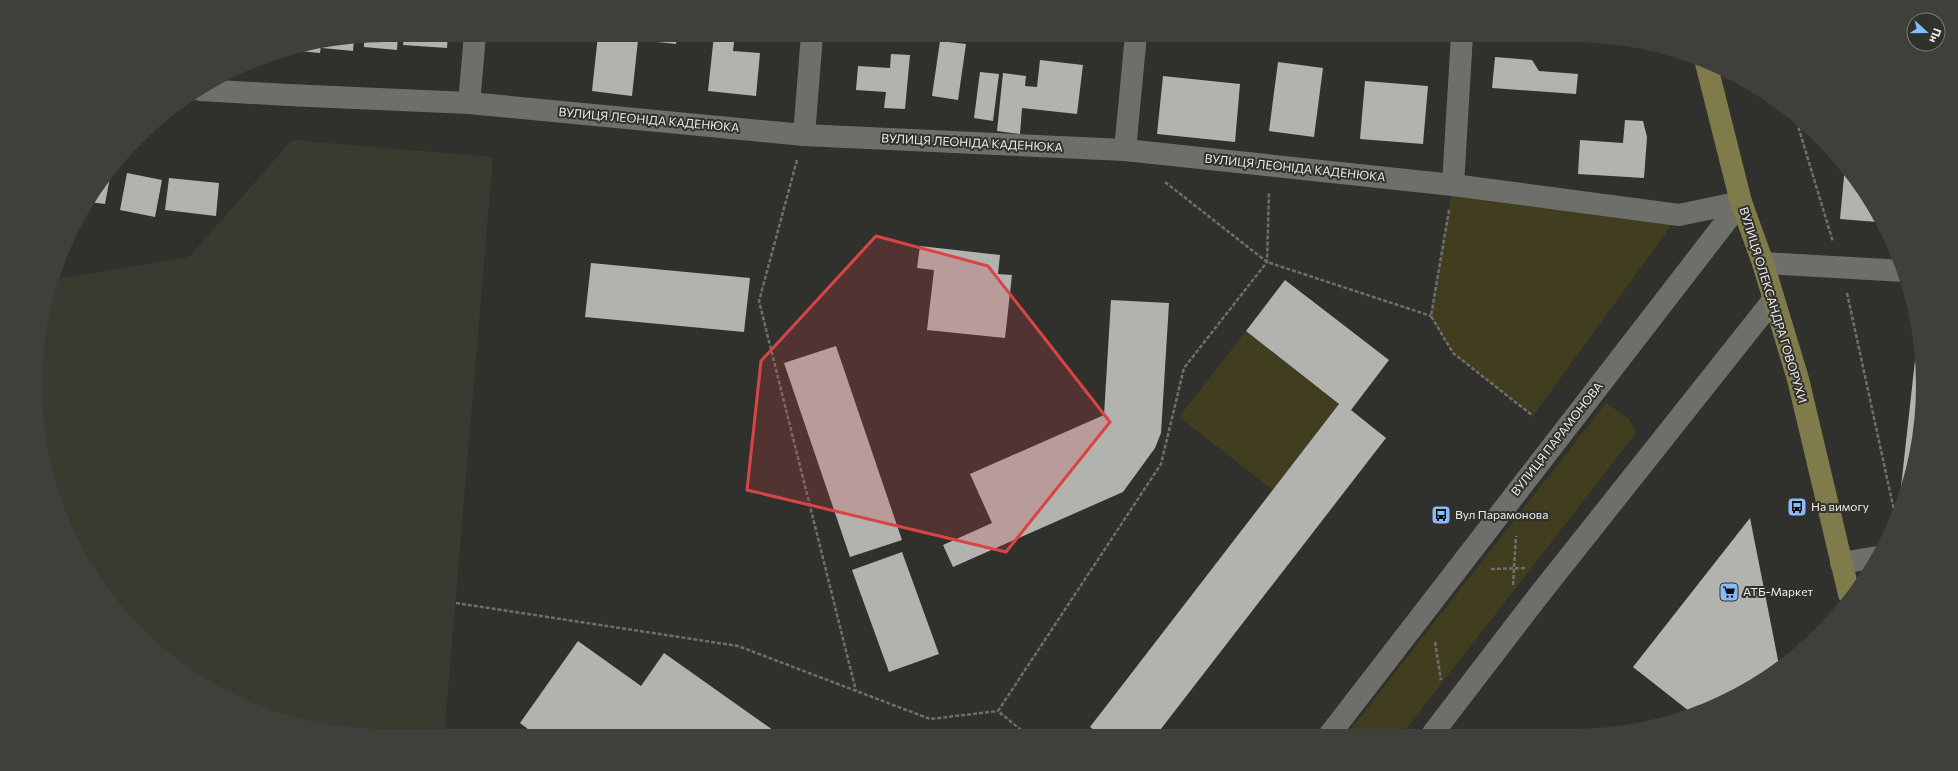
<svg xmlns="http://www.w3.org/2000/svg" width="1958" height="771" font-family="Commissioner,sans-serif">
<rect width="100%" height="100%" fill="#30302d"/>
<path fill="#3a3a31" d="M292,140L493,157L444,736H385L295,724L230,700L172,664L94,580L62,519L42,454L38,340L52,280L189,257Z"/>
<g fill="#413e1f">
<path d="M1453,185L1679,215L1533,416L1453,353L1431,316Z"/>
<path d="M1246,331L1339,404L1273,490L1179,417Z"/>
<path d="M1606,403L1629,419L1636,433L1403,733L1347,734Z"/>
</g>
<g fill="#b2b2af">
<path d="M386,35H398L397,50L364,47V39Z"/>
<path d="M404,35H448L447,48L403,45Z"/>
<path d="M598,35H677L676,44L638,40L632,96L592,91Z"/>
<path d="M714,35H735L733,51L760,53L756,96L708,91Z"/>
<path d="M833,35H864L863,42L833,39Z"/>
<path d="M354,40L353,51L322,48V45Z"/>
<path d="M940,41L966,44L958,100L932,96Z"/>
<path d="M321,46L320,53L299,51V49Z"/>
<path d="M891,54L910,55L905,109L884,108L886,92L856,90L858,66L890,68Z"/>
<path d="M1495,57L1532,60L1539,71L1578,74L1576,94L1492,88Z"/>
<path d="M1040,60L1083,65L1077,114L1022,108L1020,134L997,131L1003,73L1026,76L1025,86L1037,87Z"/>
<path d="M1278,62L1323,68L1314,137L1269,131Z"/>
<path d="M980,72L999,74L993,121L974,118Z"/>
<path d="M1163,76L1240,84L1235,142L1157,134Z"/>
<path d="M1365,81L1428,86L1423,144L1360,139Z"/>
<path d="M1625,120L1643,121L1647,137L1644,178L1578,174L1580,140L1623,143Z"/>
<path d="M1845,166L1876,210L1878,215L1877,222L1840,219Z"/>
<path d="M127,173L162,180L155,217L120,210Z"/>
<path d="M110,177L105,204L89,202L108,178Z"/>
<path d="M169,178L219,183L216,216L165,210Z"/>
<path d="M920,246L1000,255L998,274L1012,275L1005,338L927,330L934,270L917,268Z"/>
<path d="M591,263L750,278L744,332L585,317Z"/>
<path d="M1285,280L1389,360L1351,410L1386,438L1157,734H1100L1090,727L1339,404L1246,331Z"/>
<path d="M1111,300L1169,303L1161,433L1155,448L1123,492L953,567L943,545L992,523L970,474L1104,415Z"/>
<path d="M1918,333L1920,340L1922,409L1911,476L1899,505Z"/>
<path d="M836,346L902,540L850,557L784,363Z"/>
<path d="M1750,518L1779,665L1727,700L1689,711L1633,667Z"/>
<path d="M902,552L939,654L889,672L852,570Z"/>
<path d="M578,641L641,686L664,653L780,735L537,736L520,723Z"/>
</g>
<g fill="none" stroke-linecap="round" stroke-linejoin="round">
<g stroke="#6e6e6c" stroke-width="2.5" stroke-dasharray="4 2" stroke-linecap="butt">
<path d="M1795,116L1833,242"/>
<path d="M797,160L759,301L856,691"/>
<path d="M1165,182L1267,262L1431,316"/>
<path d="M1449,210L1431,316L1453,353L1533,416"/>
<path d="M1847,293L1895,515"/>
<path d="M1491,569L1526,568"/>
<path d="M1513,585L1516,536"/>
<path d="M456,603L738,646L930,719L998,711"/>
<path d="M1435,642L1441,680"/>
<path d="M1026,734L998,711L1161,464L1184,368L1267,262L1269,192"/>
</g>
<g stroke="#6e6e6b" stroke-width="22">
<path d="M200,90L288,95L469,103L804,135L1125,150L1453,185L1679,215L1741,202"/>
<path d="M469,103L475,35"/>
<path d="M804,135L812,35"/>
<path d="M1125,150L1136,35"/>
<path d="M1453,185L1462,35"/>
<path d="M1763,263L1904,271"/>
<path d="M1841,563L1878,557"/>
<path d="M1433,733L1539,595L1773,300"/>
<path d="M1330,734L1741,202"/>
</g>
<path stroke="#7f7b4b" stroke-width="22" d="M1706,63L1741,202L1763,263L1798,379L1849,594"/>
</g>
<path fill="#d94545" fill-opacity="0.2" stroke="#d94545" stroke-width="3" stroke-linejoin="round" d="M876,236L988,266L1110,422L1006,552L747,490L761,361Z"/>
<defs>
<symbol id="bus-square" viewBox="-11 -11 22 22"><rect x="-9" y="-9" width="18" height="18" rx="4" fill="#87bbfb" stroke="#30302d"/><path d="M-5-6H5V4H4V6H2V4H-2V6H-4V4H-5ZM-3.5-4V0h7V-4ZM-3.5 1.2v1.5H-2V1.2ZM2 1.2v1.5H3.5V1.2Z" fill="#111"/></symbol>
<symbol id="supermarket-square" viewBox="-11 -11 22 22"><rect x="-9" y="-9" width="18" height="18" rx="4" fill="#87bbfb" stroke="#30302d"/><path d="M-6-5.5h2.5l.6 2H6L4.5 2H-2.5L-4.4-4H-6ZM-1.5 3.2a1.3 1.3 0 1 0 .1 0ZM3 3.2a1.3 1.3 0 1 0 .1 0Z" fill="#111"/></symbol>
</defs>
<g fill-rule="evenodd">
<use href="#bus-square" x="1786" y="496" width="22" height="22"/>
<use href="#bus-square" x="1430" y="504" width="22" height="22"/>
<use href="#supermarket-square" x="1718" y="581" width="22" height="22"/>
</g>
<g text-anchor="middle" stroke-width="4" stroke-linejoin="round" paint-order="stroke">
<g font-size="12" fill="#edeceb" stroke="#30302d">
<text transform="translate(649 120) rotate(5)" y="4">ВУЛИЦЯ ЛЕОНІДА КАДЕНЮКА</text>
<text transform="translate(972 143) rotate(3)" y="4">ВУЛИЦЯ ЛЕОНІДА КАДЕНЮКА</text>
<text transform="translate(1295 168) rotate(6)" y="4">ВУЛИЦЯ ЛЕОНІДА КАДЕНЮКА</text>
<text transform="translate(1773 305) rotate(73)" y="4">ВУЛИЦЯ ОЛЕКСАНДРА ГОВОРУХИ</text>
<text transform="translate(1557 439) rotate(-52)" y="4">ВУЛИЦЯ ПАРАМОНОВА</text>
</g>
<g font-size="12" fill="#edeceb" stroke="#30302d" text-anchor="start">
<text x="1811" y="511">На вимогу</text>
<text x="1455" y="519">Вул Парамонова</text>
<text x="1743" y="596">АТБ-Маркет</text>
</g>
</g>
<path d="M0 0H1958V771H0ZM385 42H1573A343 343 0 0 1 1916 385V386A343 343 0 0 1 1573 729H385A343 343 0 0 1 42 386V385A343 343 0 0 1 385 42Z" fill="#3f3f3c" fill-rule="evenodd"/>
<g transform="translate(1926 32) rotate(111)"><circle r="19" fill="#30302d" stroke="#7c7b79"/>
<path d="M0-3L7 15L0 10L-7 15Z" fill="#87bbfb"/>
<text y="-6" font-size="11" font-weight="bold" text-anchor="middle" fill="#edeceb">Пн</text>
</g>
</svg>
